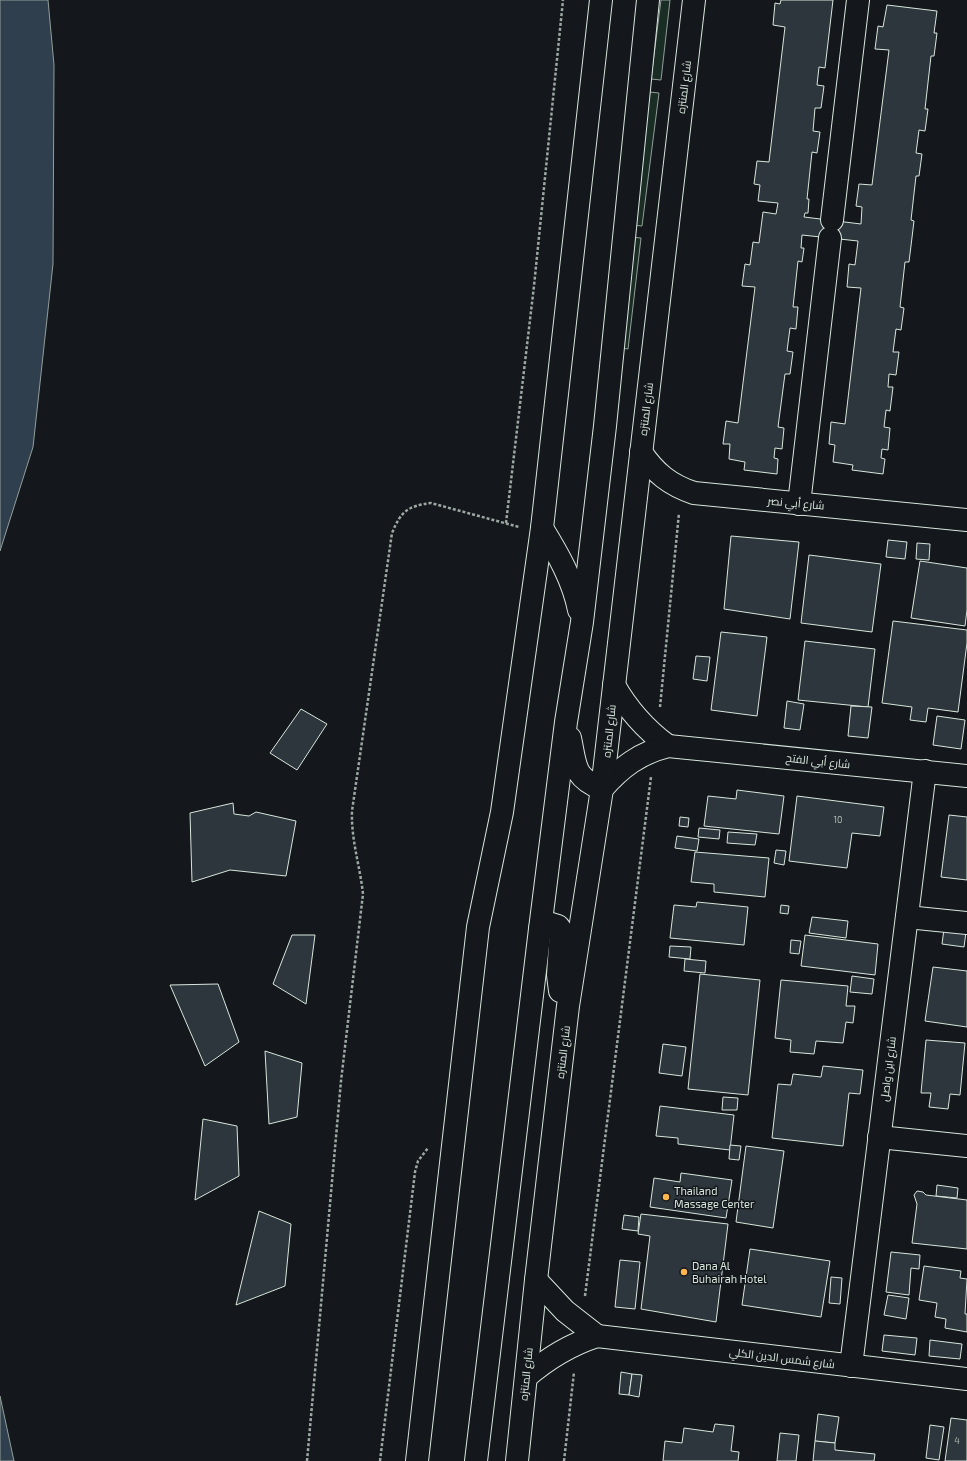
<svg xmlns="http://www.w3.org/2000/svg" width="967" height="1461" font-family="'Exo 2',Cairo,sans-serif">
<rect width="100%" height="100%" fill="#14181c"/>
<g fill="#1a2d24" stroke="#939e99">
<path d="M661,0H670L661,80L651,79Z"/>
<path d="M649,92L659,93L642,226L632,225Z"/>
<path d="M631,237L641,238L628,349L622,348Z"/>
</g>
<g fill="#2f3f4d" stroke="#939e99">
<path d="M0,0H48L54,65L53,264L33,447L0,551Z"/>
<path d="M0,1396L14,1461H0Z"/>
</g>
<g fill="#2c363c" stroke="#d8e6dc">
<path d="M781,0H833L825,68L819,67L817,85L824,86L821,108H815L813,131L820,132L817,153L812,152L807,199H809L808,213H805L804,217L861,224L862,207L856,206L859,184L872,185L889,50L875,49L878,26L883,27L887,5L937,11L934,33H937L934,56H931L925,109H928L925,131L919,130L916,153L922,154L919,176H916L911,220L914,221L909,262H905L900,307L904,308L901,330L896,329L893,352H899L896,375L889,374L888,387H893L890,411L886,410L884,427L890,428L888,450L882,449L881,458L885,459L883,474L852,470L853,465L833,462L835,445L829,444L831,422L845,424L861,288L847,287L849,264L855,265L858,241L802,235L801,248H804L802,262L798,261L793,307H798L796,329L790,328L787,351L793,352L790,374H785L778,427L784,428L782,449L775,448L774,458L778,459L777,474L744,470L745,462L729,459L730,444H723L726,421L738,423L755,287L742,286L745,264L750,265L753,242L759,243L763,212L776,214L778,203L758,201L760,185L754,184L757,161L769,162L785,27L773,25L775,3L780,4Z"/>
<path d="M731,536L799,542L790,619L724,609Z"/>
<path d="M888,540L907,542L905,559L886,557Z"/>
<path d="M917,543L930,544L929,560L916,559Z"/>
<path d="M809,555L881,564L872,632L801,623Z"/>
<path d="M920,561L967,568V610L965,626L911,618Z"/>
<path d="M893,621L967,630V643L958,712L928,708L926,722L910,720L912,707L882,703Z"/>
<path d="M721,632L767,637L757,716L711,710Z"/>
<path d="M805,641L875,649L868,707L798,700Z"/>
<path d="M696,656L710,657L707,681L693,679Z"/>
<path d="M787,701L804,704L800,730L784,728Z"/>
<path d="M851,706L872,707L868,738L848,736Z"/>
<path d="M301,709L327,724L297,770L270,753Z"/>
<path d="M937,716L965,720L961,749L933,745Z"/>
<path d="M737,790L784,796L779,834L704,826L708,796L736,799Z"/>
<path d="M797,796L884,807L880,836L852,833L847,868L789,861Z"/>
<path d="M233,803L234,814L249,816L256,812L296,821L286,876L230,870L192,882L190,813Z"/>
<path d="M949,815L967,817V880L941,877Z"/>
<path d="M680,817L689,818L688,827L679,826Z"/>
<path d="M699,828L720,830L719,839L698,837Z"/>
<path d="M728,832L757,834L755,845L727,843Z"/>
<path d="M677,836L699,839L697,851L675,848Z"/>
<path d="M776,850L786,851L784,865L774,863Z"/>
<path d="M695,852L769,858L765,897L714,892V884L691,882Z"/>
<path d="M697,902L748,907L744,945L670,938L674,905L696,907Z"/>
<path d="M781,905L789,906L788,914L780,913Z"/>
<path d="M812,917L848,921L846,938L809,933Z"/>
<path d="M944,929L966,932L964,947L942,944Z"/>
<path d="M292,935H315L306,1004L273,984Z"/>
<path d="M805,935L878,944L875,975L801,966Z"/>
<path d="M791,940L801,941L799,954L790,953Z"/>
<path d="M670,946L691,947L690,959L669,957Z"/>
<path d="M685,959L706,961L705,973L684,971Z"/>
<path d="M933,967L967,971V1027L925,1021Z"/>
<path d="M700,974L760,980L748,1095L688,1089Z"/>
<path d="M852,976L874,979L872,994L850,992Z"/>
<path d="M781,980L848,986L846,1006H855L853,1023L846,1022L843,1043L816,1041L814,1054L790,1052L791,1040L775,1038Z"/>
<path d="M218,984L239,1042L205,1066L170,985Z"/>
<path d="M926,1040L965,1043L960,1095L950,1094L948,1109L929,1107L931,1093H921Z"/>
<path d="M663,1044L686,1047L682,1076L659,1073Z"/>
<path d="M265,1051L302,1063L297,1117L269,1124Z"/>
<path d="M823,1066L863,1070L860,1094L849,1093L843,1146L772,1138L778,1084L791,1085L793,1074L821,1077Z"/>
<path d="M723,1097L738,1098L737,1110H722Z"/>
<path d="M660,1106L734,1115L730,1150L678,1144V1138L656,1136Z"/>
<path d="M203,1119L237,1126L239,1176L195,1200Z"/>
<path d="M730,1145L741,1146L739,1160L729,1159Z"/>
<path d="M746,1146L784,1151L773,1228L736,1222Z"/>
<path d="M681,1173L732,1180L726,1218L650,1207L654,1178L680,1182Z"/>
<path d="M937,1185L958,1188L957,1198L936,1196Z"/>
<path d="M917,1191L923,1192L926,1195L967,1200V1249L912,1243L917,1204L914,1195Z"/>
<path d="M259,1211L291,1224L285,1286L236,1305Z"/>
<path d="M641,1214L728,1224L716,1322L641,1309L650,1236L638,1234Z"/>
<path d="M624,1215L639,1217L638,1231L622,1229Z"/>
<path d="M750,1249L830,1261L821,1317L742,1305Z"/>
<path d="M891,1252L920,1255L919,1269L911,1268L909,1295L886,1292Z"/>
<path d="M620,1260L640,1262L635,1309L615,1307Z"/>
<path d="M924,1266L961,1271L960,1278L967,1279L965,1314H967V1332L945,1328L946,1319L935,1317L937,1303L919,1300Z"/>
<path d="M831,1277L842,1278L840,1304L829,1303Z"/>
<path d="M888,1295L909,1298L906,1319L884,1315Z"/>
<path d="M884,1335L917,1338L915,1355L882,1351Z"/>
<path d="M930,1340L962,1344L960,1359L929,1356Z"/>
<path d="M621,1372L632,1374L629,1395L619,1394Z"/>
<path d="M632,1374L642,1375L639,1397L629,1395Z"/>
<path d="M818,1414L839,1417L835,1443L815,1441Z"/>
<path d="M951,1418L967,1420V1461H945Z"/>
<path d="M715,1424L734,1426L731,1451L739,1452L738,1461H663L665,1441L682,1443L684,1428L713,1432Z"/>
<path d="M930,1425L944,1427L939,1460L926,1458Z"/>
<path d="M780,1433L799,1435L796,1461H777Z"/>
<path d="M815,1441L835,1443V1450L875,1454L874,1461H813Z"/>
</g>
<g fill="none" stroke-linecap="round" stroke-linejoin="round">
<defs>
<g id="minor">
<path d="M832,220L858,0"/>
<path d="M641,452C655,473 670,485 694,493L967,520"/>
<path d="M799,504L830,238"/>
<path d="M614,685C628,710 645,729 668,746"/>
<path d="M602,789C621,767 640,753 668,746L967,776"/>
<path d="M907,917L967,923"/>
<path d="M879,1137L967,1146"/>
<path d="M536,1280L565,1311L597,1336"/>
<path d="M851,1366L925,771"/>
<path d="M526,1377C548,1358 569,1345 597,1336L967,1379"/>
<path d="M417,1461L478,927L502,812L542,528L601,0"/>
</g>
<g id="major">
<path d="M542,528C558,554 573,580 579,610"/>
<path d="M570,738C576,766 573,777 602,789"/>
<path d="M540,929L548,923L558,926L561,930L558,975L560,991"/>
<path d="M476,1461L540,929L566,722L582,622L605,426L648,0"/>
<path d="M517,1461L536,1280L568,1006L602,789L694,0"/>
</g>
</defs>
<use href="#minor" stroke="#d8e6dc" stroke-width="24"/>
<use href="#major" stroke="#d8e6dc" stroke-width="24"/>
<g stroke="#9da8a2" stroke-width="2.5" stroke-dasharray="3 2" stroke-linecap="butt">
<path d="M506,523L534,286L563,0"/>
<path d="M660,707L679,513"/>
<path d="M585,1296L651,777"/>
<path d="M307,1461L341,1081L363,894C360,866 351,840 352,811L392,533C401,511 408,506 431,503L519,527"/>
<path d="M380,1461L415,1172L418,1161L428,1148"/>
<path d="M564,1461L574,1372"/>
</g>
<use href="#minor" stroke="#14181c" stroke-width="22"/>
<use href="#major" stroke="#14181c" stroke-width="22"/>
</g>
<g fill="#ffb74d" stroke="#14181c" stroke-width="1.5">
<circle cx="666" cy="1197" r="4"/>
<circle cx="684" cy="1272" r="4"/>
</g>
<g text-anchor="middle" stroke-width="3" stroke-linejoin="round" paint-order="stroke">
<g font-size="9" fill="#adbab4">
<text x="838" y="823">10</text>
<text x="957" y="1444">4</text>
</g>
<g font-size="11" fill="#d8e6dc" stroke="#14181c">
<text transform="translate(684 87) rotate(-83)" y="4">شارع المنتزه</text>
<text transform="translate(646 409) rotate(-83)" y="4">شارع المنتزه</text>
<text transform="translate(796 503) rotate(5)" y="4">شارع أبي نصر</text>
<text transform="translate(609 731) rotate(-84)" y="4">شارع المنتزه</text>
<text transform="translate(818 761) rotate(6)" y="4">شارع أبي الفتح</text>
<text transform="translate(563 1052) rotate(-83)" y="4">شارع المنتزه</text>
<text transform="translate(888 1069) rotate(-83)" y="4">شارع ابن واصل</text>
<text transform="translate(782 1358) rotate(7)" y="4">شارع شمس الدين الكلي</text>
<text transform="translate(526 1374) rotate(-84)" y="4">شارع المنتزه</text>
</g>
<g font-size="11" fill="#d8e6dc" stroke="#14181c" text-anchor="start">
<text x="674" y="1195">Thailand<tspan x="674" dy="13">Massage Center</tspan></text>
<text x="692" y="1270">Dana Al<tspan x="692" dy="13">Buhairah Hotel</tspan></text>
</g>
</g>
</svg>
